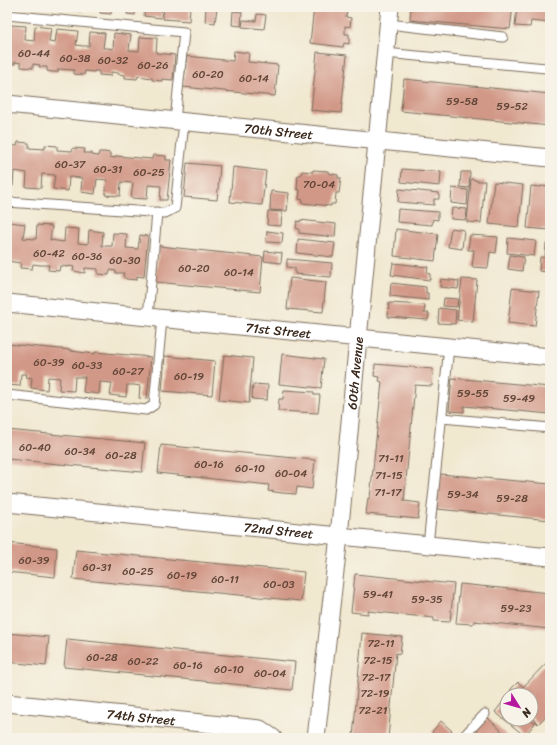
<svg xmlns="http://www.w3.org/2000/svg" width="557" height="745" font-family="Sriracha,sans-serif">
<rect width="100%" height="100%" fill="#f7f3e8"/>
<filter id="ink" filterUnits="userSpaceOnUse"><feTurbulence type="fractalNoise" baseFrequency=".025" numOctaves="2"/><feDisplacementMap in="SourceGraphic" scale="8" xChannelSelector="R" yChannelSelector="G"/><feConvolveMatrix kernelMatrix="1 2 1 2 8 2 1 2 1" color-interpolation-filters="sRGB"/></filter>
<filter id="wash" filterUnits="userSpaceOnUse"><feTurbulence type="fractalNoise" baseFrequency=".012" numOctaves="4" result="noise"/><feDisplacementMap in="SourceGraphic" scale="16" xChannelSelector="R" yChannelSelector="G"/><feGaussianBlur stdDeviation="0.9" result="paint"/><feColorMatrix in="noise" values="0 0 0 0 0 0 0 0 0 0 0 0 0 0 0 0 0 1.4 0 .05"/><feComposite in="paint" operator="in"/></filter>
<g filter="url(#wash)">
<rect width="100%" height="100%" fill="#f1e8d0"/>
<g id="blocks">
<g fill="#d29887">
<path d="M68,7H83V11L68,9Z"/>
<path d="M101,7H112L111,14L100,13Z"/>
<path d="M127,7H136L135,15L127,14Z"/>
<path d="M145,7H162L161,18L144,16Z"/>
<path d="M164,7H190L189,21L163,19Z"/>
<path d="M206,7L217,8L215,23L205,22Z"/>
<path d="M314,7H352V10H347L346,17L351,18L350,27L345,26V34H349V44L344,43L343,47L310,43Z"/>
<path d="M411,7H513L510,29L410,20Z"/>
<path d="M517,7H550V23L531,21L530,27L515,26Z"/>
<path d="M233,11L242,12L241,26L232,25Z"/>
<path d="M257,14L266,15L264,29L242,27L243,20L256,21Z"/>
<path d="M11,25L26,26L25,40L34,41L35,26L51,28L49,42L55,43L57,29L78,31L76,45L83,46H89L90,32L105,33L103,48H108L113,49L114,33L131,35L129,50L139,51L140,37L157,38L156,53L175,55L173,80L162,79V81L152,80V78L138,76L137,79L125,78V75L118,74V73L111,72V76L99,75V71H94V72L85,71L84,75L74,74V70L58,69V72H52L47,71V67H39L40,65L33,64V68L21,67V63L15,62V64H7V38H9Z"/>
<path d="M234,51L249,53L248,62L278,65L275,96L183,87L187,56L233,61Z"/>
<path d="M317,52L347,55L341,113L311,110Z"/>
<path d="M404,79L550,94V126L401,111Z"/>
<path d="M18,142L29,143V148L45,149V145L57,146V150L72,151L73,148L85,149L84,153H92V155L98,156L99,152H104L110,153V157L115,158L116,156L152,159L153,155L166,156V160H171L167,200H160L161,186L148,185L147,199L131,198L133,183L121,182L120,196L105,195L107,180L97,179L95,194L81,192L82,178L69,177L68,191L53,189L55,175L42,174L41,188L26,187L27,173L14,171L13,186L7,185V145L17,146Z"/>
<path d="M187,163L220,166L217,200L184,197Z"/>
<path d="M233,167L266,171L262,205L230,202Z"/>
<path d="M402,169L441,172L440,186L401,182Z"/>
<path d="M313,170L328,171V173L338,175V178H341L339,193H336L335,204H331V206L302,203L303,200L299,199L300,190L297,189L298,175H301L302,171L313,172Z"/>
<path d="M461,172H470L469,188L460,187Z"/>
<path d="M471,179L476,180V181H485L481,223L467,222Z"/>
<path d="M494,182L523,185L519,227L489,224Z"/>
<path d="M531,186L541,187V186L550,187V230L527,228Z"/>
<path d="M452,188L468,190L467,205L451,203Z"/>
<path d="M399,189L439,193V199H434V205L398,202Z"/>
<path d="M271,191L289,193L287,211L270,210Z"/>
<path d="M452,208L467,209L466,220L451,219Z"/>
<path d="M398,209L438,212V220L433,219L432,225L397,222Z"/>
<path d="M268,211L282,212L281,226L267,225Z"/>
<path d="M300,220L336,224L335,237L299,233V229L296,228L297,221L300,222Z"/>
<path d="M9,222L25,224L23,238L36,239L37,225L52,226L50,240L64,242L65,228L79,229L78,243L88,244L89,230L103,232L102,246H112L113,233L127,234L126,248L138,249L140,235L148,236L144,277L137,276V280L126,279L123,276L124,273H116V271L110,270L109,275L98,274V269L85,268V273L73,271L74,267L69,266V267L60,266L59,271L48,270L49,265H40L33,264L32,269L20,268L21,263L7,261V236Z"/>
<path d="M451,228L464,230L462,249L448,247Z"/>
<path d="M396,229L438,234L435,261L394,256Z"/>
<path d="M267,231L283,233L282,243L266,242Z"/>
<path d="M470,235L498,237L496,253L490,252L488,268L472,267L474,250H468Z"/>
<path d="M508,238L536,241L534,256L507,253Z"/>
<path d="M298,239L335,243L333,257L297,253Z"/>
<path d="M546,243H550V257H545Z"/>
<path d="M159,246L263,257L260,292L155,282Z"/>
<path d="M265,251L282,253L281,263L264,261Z"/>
<path d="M510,255L524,257L522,271L508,269Z"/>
<path d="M540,257L549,258L547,272L539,271Z"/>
<path d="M287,259L332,263L331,277L295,274V268L287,267Z"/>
<path d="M393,263L428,267L427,273L430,274V280L391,275Z"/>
<path d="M290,278L326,282L323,312L287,309Z"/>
<path d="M441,279L459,281L458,289L440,287Z"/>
<path d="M462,279L477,280L473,322L457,320Z"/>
<path d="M391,283L426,287V293H428V300L390,296Z"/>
<path d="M512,288L539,291L535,326L508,323Z"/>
<path d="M444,298L458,299L457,307L443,306Z"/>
<path d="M389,303L425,305L424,313H429L428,320L388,317Z"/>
<path d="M439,308L456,310L455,324L438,323Z"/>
<path d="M7,344L71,350V351L95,354V352L151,357L147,399L139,398L140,386L134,385H127L126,397L110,395L112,383L100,382L99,394L83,392L85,377H75L74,391L59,390L60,378L48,377L47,390L31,388L32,378L26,377L27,374H21L20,386L7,385Z"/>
<path d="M282,354L324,359L321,388L279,384Z"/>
<path d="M224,355L253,358L249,403L219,400Z"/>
<path d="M165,356L215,361L212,395L162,391Z"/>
<path d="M375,364L433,369L432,386L415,385L404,501L420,503L418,519L366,514L368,498H370L382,382L379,381L380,377L374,376Z"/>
<path d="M452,378L550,387V414L464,406V412L449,411Z"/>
<path d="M253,384L268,385L267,400L252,399Z"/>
<path d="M284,390L314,392V395H320L318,413L278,411L279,399H283Z"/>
<path d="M7,430L145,443L142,472L7,459Z"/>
<path d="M161,445L315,460L312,489L297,487L296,494L282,493L268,491L269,485L158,473Z"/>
<path d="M440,474L550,484V520L437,509Z"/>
<path d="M7,543L57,548L55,577L7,572Z"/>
<path d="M76,550L304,572L301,601L73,579Z"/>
<path d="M355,574L454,584L450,622L434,621V618L368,611V614L351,612Z"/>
<path d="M460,584L550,593V629L474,621L473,624L456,623Z"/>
<path d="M7,633L49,637L46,666L7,662Z"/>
<path d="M362,633L402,637L400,654L396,653L388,738H353Z"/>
<path d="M67,639L295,662L292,690L64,667Z"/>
<path d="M550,659V712L538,724L531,717V695H516L510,690L518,682L523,687Z"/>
<path d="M505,699L507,701V719H529L535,723L525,736L495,712Z"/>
<path d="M488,718L509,738H472L478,732L476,730Z"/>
<path d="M441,721L452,731L446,738H438L432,732Z"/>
</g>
</g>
</g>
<g filter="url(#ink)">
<use href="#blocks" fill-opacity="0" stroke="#7b6c5c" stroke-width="1"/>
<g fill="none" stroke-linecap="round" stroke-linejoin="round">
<defs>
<g id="service">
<path d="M7,15L184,32L175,121"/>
<path d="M388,24L503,37"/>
<path d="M385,53L546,68"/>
<path d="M7,202L165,213L175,208L184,122"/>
<path d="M148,317L157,212"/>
<path d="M7,395L146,410L154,405L162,319"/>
<path d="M442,418L550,428"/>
<path d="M428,545L449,347"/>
<path d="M462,738L485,714"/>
</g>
<g id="minor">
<path id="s1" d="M7,104L550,158"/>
<path id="s2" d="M7,303L550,357"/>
<path id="s3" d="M7,503L550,557"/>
<path id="s4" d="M7,703L260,729L273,738"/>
<path id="s5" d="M316,738L339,536L390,7"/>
</g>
</defs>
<use href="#service" stroke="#7b6c5c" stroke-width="11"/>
<use href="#minor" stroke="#7b6c5c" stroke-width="19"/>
<use href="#service" stroke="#fff" stroke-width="9"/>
<use href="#minor" stroke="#fff" stroke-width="17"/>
</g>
</g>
<g text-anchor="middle" stroke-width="3" stroke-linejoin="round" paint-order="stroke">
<g font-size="11" fill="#614638">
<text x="34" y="57">60-44</text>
<text x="75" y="62">60-38</text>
<text x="113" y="64">60-32</text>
<text x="153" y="69">60-26</text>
<text x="208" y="78">60-20</text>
<text x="254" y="82">60-14</text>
<text x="462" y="105">59-58</text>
<text x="512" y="110">59-52</text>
<text x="70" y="168">60-37</text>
<text x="108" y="173">60-31</text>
<text x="149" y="176">60-25</text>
<text x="319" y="188">70-04</text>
<text x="49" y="257">60-42</text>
<text x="87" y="260">60-36</text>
<text x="125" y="264">60-30</text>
<text x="194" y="272">60-20</text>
<text x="239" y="276">60-14</text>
<text x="49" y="366">60-39</text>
<text x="87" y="369">60-33</text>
<text x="128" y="375">60-27</text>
<text x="189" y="380">60-19</text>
<text x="473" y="397">59-55</text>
<text x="519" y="402">59-49</text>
<text x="35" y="451">60-40</text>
<text x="80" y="455">60-34</text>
<text x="121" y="459">60-28</text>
<text x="391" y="462">71-11</text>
<text x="209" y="468">60-16</text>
<text x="250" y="472">60-10</text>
<text x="291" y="477">60-04</text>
<text x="389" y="479">71-15</text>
<text x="388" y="496">71-17</text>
<text x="463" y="498">59-34</text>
<text x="512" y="502">59-28</text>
<text x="34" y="564">60-39</text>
<text x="97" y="571">60-31</text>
<text x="138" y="575">60-25</text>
<text x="182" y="579">60-19</text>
<text x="225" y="583">60-11</text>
<text x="279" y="588">60-03</text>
<text x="378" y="598">59-41</text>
<text x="427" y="603">59-35</text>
<text x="516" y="612">59-23</text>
<text x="381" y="647">72-11</text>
<text x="102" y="661">60-28</text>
<text x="378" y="664">72-15</text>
<text x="143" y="665">60-22</text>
<text x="188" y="669">60-16</text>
<text x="229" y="673">60-10</text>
<text x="270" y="677">60-04</text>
<text x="376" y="681">72-17</text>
<text x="375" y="697">72-19</text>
<text x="373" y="714">72-21</text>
</g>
<g font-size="13" fill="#3b2a1e" stroke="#f7f3e8">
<text dy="5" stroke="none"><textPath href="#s1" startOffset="273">70th Street</textPath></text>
<text dy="5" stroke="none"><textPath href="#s2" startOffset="273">71st Street</textPath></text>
<text dy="5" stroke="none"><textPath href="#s5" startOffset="367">60th Avenue</textPath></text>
<text dy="5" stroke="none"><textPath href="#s3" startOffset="273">72nd Street</textPath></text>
<text dy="5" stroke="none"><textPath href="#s4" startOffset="135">74th Street</textPath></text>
</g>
</g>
<rect width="557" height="745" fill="none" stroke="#f7f3e8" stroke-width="24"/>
<g transform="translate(519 707) rotate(127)"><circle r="19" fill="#f7f3e8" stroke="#aca397"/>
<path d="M0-3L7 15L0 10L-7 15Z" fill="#b5179e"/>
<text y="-6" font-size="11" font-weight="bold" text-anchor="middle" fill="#3b2a1e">N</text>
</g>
</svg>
